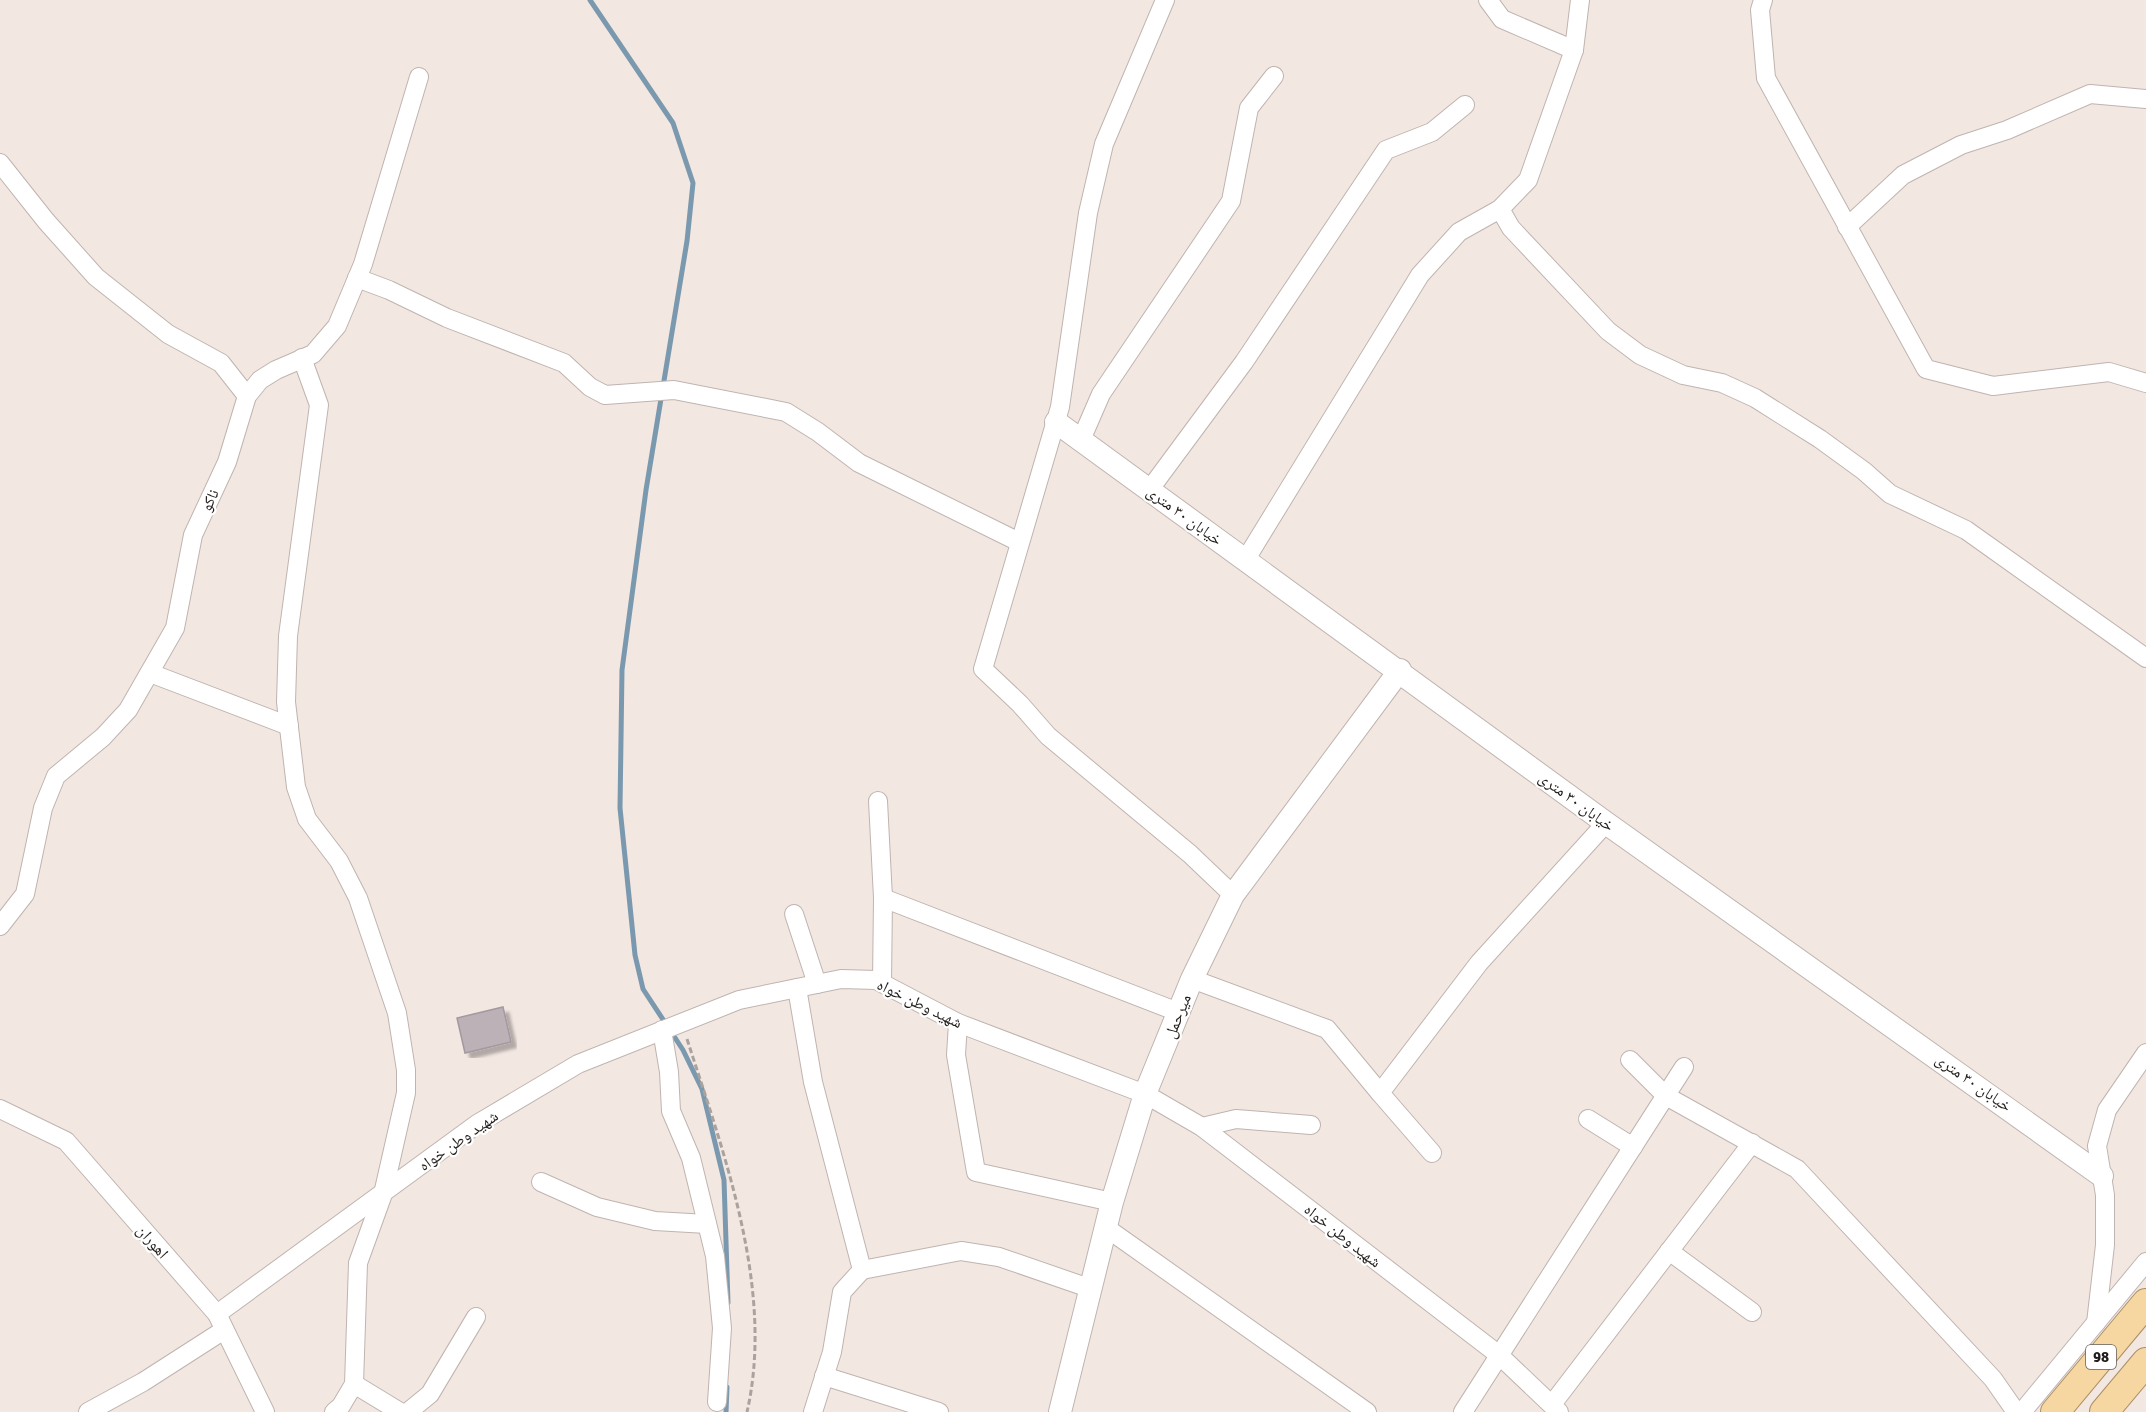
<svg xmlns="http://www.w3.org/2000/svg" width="2146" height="1412" font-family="Signika,'Noto Naskh Arabic',sans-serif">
<defs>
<filter id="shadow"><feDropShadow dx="5.5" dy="5.5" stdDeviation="1.5" flood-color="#0004"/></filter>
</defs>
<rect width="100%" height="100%" fill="#f3e7e2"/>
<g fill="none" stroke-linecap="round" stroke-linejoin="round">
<g stroke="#7a99ae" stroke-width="5">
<path d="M590,0L673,123L693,183L687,241L646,490L622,670L620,808L635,955L643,989L683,1050L702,1089L724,1180L728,1303"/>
<path d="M726,1412L727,1387"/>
</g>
</g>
<path fill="#bcb1b7" stroke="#a3999f" stroke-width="1.5" filter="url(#shadow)" d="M503,1007L511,1042L465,1053L457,1018Z"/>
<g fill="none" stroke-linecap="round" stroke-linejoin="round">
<defs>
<g id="minor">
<path d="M1165,0L1104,144L1088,213L1060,407L983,669L1020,704L1048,736L1190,854L1233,895"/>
<path d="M1488,0L1502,19L1574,50"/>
<path d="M1763,0L1760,10L1766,78L1926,369L1993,386L2109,372L2146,383"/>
<path d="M0,163L46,221L96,277L168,334L221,363L247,396"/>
<path d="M1500,209L1511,228L1608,331L1640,355L1683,375L1722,383L1755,398L1820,439L1864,471L1890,494L1966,530L2146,658"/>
<path d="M1847,227L1903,175L1961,145L2007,130L2090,94L2146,99"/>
<path d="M357,278L389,290L447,318L564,363L590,387L605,395L674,390L786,412L818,432L859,463L1019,542"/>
<path d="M302,358L319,405L288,636L286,702L296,787L307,819L339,861L358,898L397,1013L406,1070V1093L383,1194L358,1263L354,1384L341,1406L334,1412"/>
<path d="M1081,440L1101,394L1231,201L1249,108L1274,76"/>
<path d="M1150,489L1244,362L1386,150L1432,132L1465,105"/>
<path d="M1246,559L1420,275L1459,232L1500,209L1528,180L1574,50L1580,0"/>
<path d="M150,673L289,726"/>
<path d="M878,801L883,898L882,983"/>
<path d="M883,898L1178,1012"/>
<path d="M794,914L817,984"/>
<path d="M0,926L25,894L43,808L56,776L103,737L128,710L175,628L193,535L227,462L247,396L260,380L276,370L313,354L337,326L363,264L419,77"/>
<path d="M1192,979L1327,1029L1380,1093"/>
<path d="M797,988L813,1082L862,1270L961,1251L999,1257L1089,1288"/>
<path d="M958,1023L956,1055L976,1172L1112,1202"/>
<path d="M662,1030L669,1072L671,1111L691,1158L715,1256L722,1328L717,1402"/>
<path d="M1630,1060L1666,1096L1797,1169L1993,1379L2016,1412"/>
<path d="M0,1109L66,1141L217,1314L265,1412"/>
<path d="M1588,1119L1633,1147"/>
<path d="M1202,1127L1236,1119L1311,1125"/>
<path d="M1432,1153L1380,1093L1479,963L1606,823"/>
<path d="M541,1182L597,1207L655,1221L707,1224"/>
<path d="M1105,1227L1367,1412"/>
<path d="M1669,1251L1752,1312"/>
<path d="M217,1314L477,1124L578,1064L739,1000L841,979L876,980L958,1023L1145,1094L1202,1127L1499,1355L1559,1412"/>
<path d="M2096,1323L2105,1245V1195L2097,1146L2107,1110L2146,1053"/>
<path d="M824,1376L939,1412"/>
<path d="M354,1384L400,1412"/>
<path d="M1553,1403L1752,1143"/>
<path d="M88,1412L143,1382L224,1330"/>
<path d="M408,1412L430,1394L476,1317"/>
<path d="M813,1412L832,1352L842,1292L862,1270"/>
<path d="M1463,1412L1684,1067"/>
<path d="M2022,1412L2146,1262"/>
</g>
<g id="tertiary">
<path d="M1056,422L1606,823L2102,1176"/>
<path d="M1060,1412L1112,1202L1145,1094L1192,979L1233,895L1400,670"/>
</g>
<g id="trunk">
<path d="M2055,1412L2146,1303"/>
<path d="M2104,1412L2146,1362"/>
</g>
</defs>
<use href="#minor" stroke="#bfb4af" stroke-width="20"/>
<use href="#tertiary" stroke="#bfb4af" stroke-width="24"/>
<use href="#trunk" stroke="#aa8f64" stroke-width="30"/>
<path stroke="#aba29e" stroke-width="3" stroke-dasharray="6 3" stroke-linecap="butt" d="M687,1039C724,1154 775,1290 747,1412"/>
<use href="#minor" stroke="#fff" stroke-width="18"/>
<use href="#tertiary" stroke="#fff" stroke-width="22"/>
<use href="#trunk" stroke="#f6d7a2" stroke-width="28"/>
</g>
<g text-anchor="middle" stroke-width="4.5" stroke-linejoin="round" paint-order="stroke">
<rect fill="#fff" stroke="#64615f" stroke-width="1.5" x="2086" y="1345" width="30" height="24" rx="4.5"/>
<g font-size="15" font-weight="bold" fill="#211d1b">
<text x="2101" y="1362">98</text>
</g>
<g font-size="16" fill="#211d1b" stroke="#fff">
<text transform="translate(209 500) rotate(-65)" y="6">ناکو</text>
<text transform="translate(1185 515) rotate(36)" y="6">خیابان ۳۰ متری</text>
<text transform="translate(1577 801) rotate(36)" y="6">خیابان ۳۰ متری</text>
<text transform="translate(920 1003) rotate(26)" y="6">شهید وطن خواه</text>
<text transform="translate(1177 1016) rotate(-68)" y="6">میرحمل</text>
<text transform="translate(1974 1082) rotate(35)" y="6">خیابان ۳۰ متری</text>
<text transform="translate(458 1140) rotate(-35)" y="6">شهید وطن خواه</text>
<text transform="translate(1343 1235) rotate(38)" y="6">شهید وطن خواه</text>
<text transform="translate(153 1241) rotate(49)" y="6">اهوران</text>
</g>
</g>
</svg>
